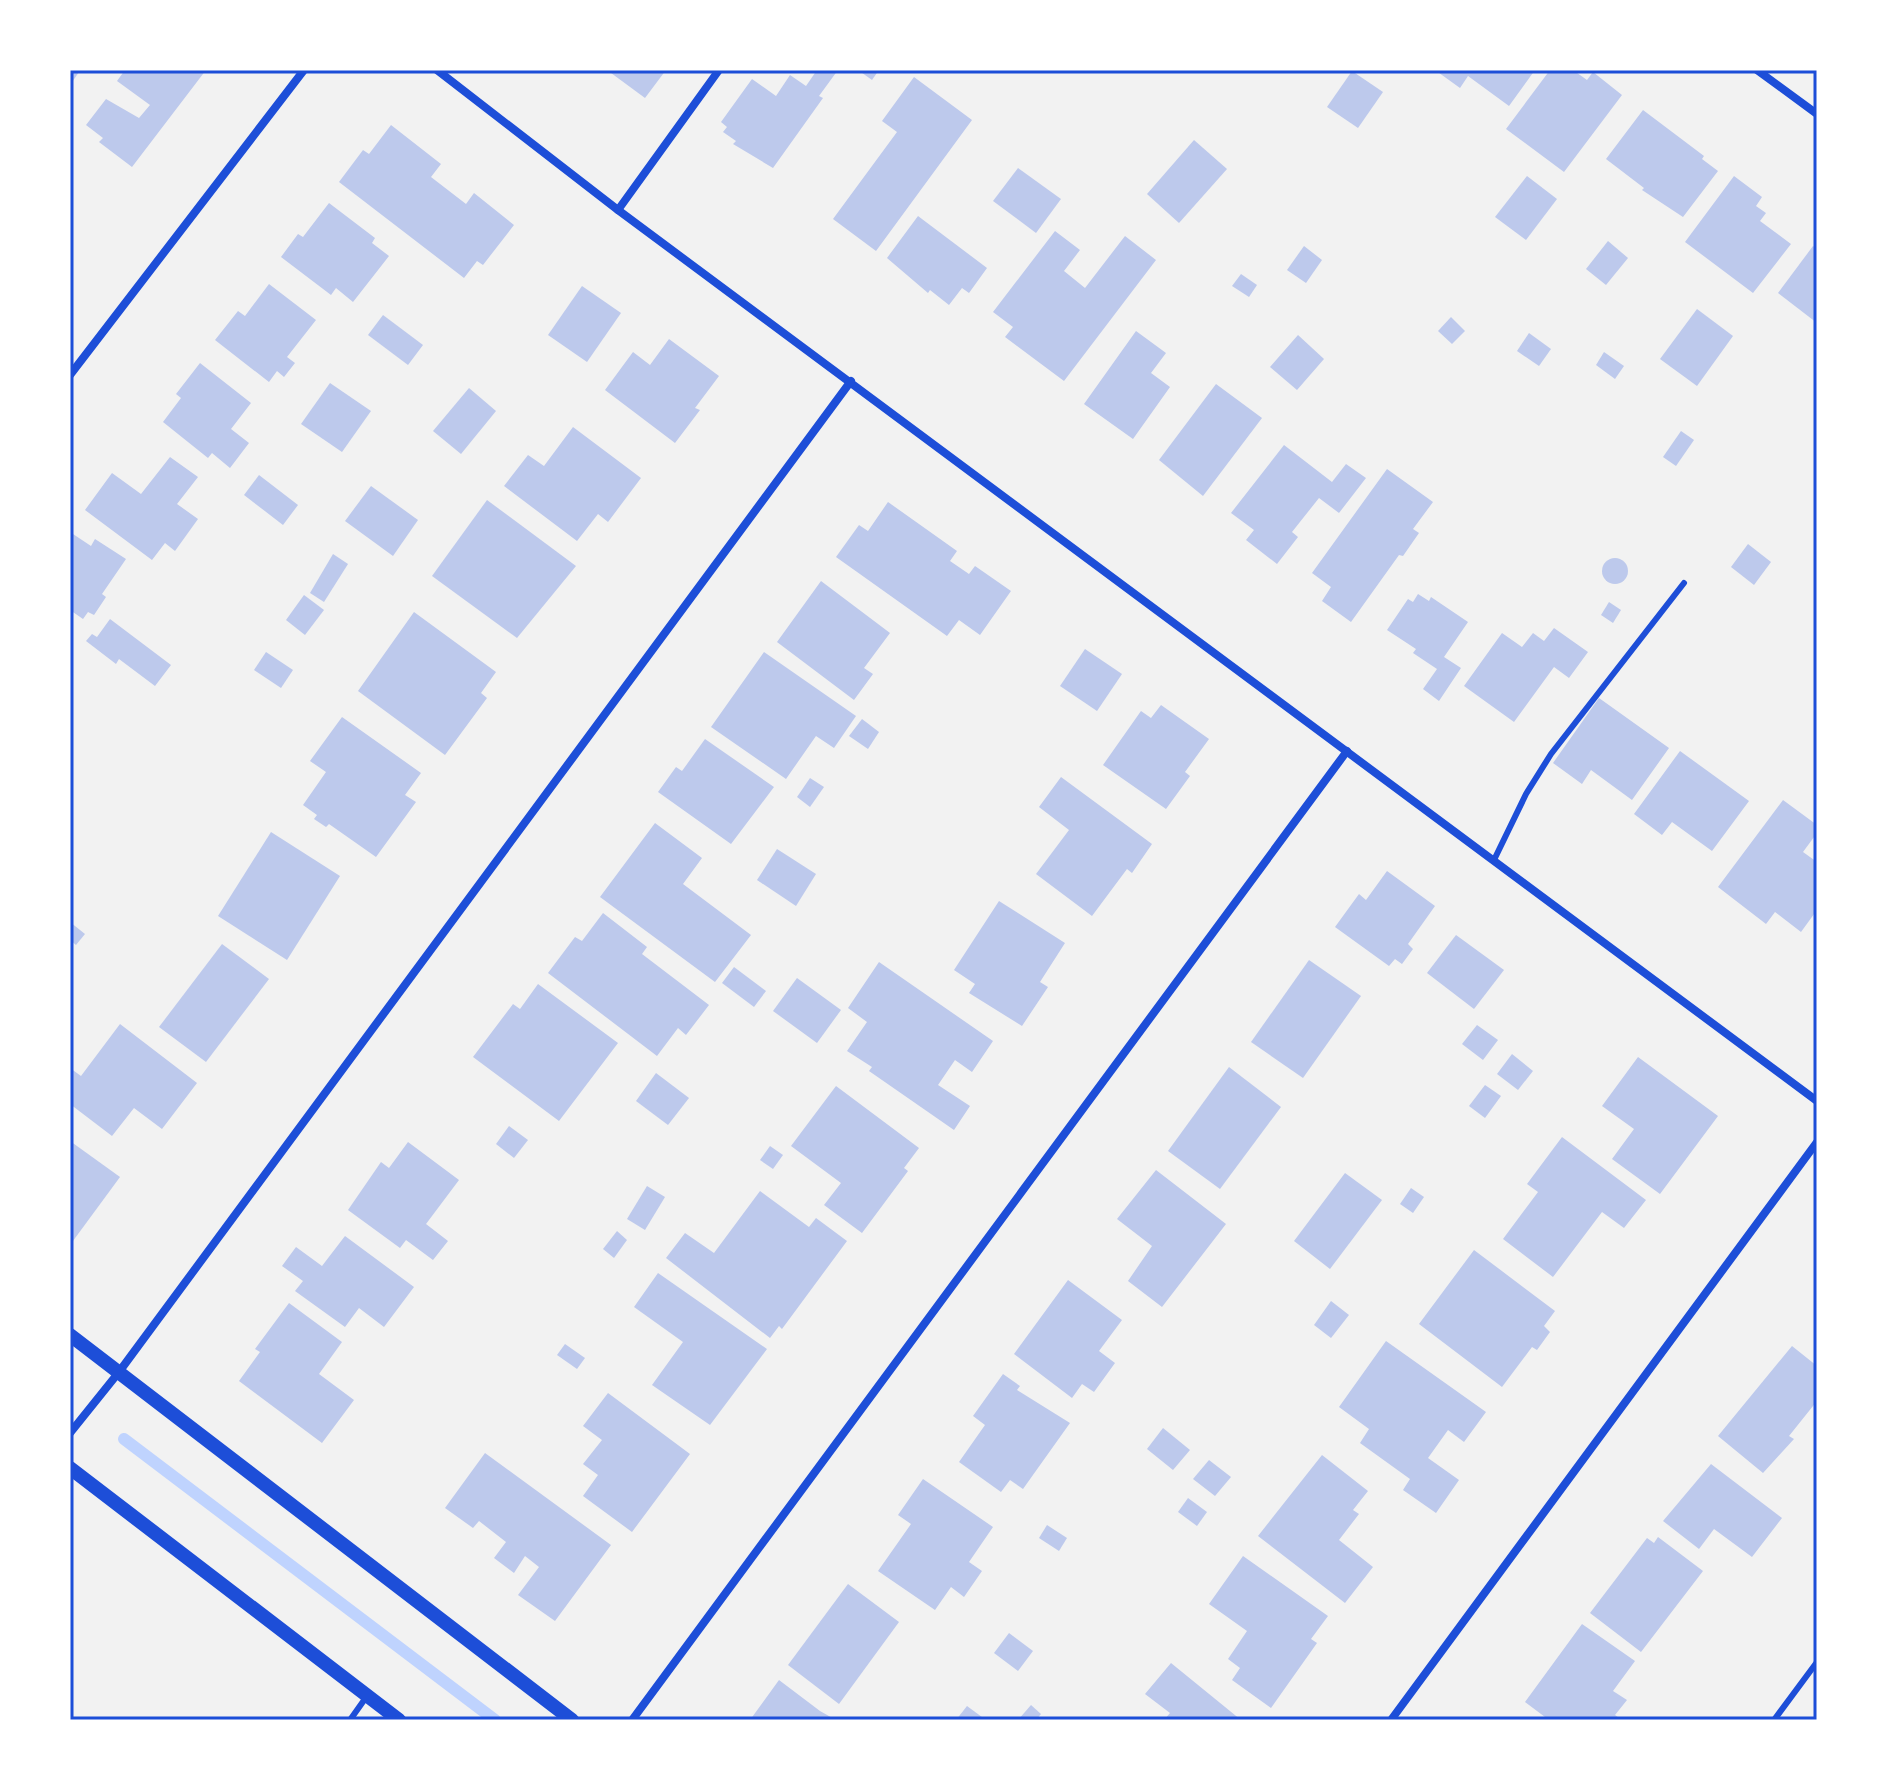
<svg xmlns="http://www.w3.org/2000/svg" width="1887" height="1790" font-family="'Asap Condensed',sans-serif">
<rect width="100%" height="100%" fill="#f2f2f2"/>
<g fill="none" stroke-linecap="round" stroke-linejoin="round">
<path stroke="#bfd3fe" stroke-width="12" d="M124,1439L495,1720"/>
</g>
<g fill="#bdc9ec">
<path d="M70,70L79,72L70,85Z"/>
<path d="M125,70H206L132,167L99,142L103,138L86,125L106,99L139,118L150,105L117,81Z"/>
<path d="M607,70H666L645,98Z"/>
<path d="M817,70H838L819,96L823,98L773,168L733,144L736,141L723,132L727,127L721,122L752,79L776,96L790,75L806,86Z"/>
<path d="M858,70H879L872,80Z"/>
<path d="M1435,70H1535L1509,106L1468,76L1460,88Z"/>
<path d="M1550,70H1573L1587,80L1593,72L1622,95L1564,172L1506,129Z"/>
<path d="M1352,71L1383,92L1358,128L1327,107Z"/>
<path d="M914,77L972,120L876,251L833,219L897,132L882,121Z"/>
<path d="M1643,110L1704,156L1702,159L1718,171L1683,217L1642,190L1644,188L1606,159Z"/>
<path d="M391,125L441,164L431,177L466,204L474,193L514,225L483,265L477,261L464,278L339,182L363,150L369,154Z"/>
<path d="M1194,140L1227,169L1179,223L1147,194Z"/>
<path d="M1018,168L1061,199L1036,233L993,201Z"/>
<path d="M1527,176L1557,199L1526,240L1495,217Z"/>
<path d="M1734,176L1762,197L1756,206L1766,213L1760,221L1791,244L1753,293L1685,242Z"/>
<path d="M329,203L375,238L372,243L389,256L353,302L336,288L331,295L281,257L298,234L303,237Z"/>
<path d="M918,216L987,268L969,293L962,288L949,305L930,290L928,293L887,258Z"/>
<path d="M1055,231L1080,250L1064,271L1085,288L1125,236L1156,260L1064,381L1005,337L1013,327L993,312Z"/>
<path d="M1608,241L1628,258L1606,285L1586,269Z"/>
<path d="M1304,246L1322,260L1306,283L1287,270Z"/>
<path d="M1813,246L1817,249V323L1778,293Z"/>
<path d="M1241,274L1257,285L1249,297L1232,286Z"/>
<path d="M269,284L316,320L287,357L295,363L284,377L277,371L269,382L215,340L238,311L245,316Z"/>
<path d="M582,286L621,313L587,362L548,335Z"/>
<path d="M1697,309L1733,336L1697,386L1660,359Z"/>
<path d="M383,315L423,345L408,365L368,335Z"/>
<path d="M1451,317L1465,331L1452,344L1438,331Z"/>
<path d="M1136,331L1166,353L1151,373L1170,387L1133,439L1084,404Z"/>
<path d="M1529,333L1551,349L1539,366L1517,351Z"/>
<path d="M1298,335L1324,359L1297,390L1270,367Z"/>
<path d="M669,339L719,376L695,408L700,410L675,443L605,390L633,352L650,365Z"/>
<path d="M1604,352L1624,366L1615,379L1596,365Z"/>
<path d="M200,363L251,403L231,429L249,443L230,468L212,453L208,458L163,422L181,398L176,394Z"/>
<path d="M330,383L371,411L342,452L301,424Z"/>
<path d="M1216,384L1262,418L1203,496L1159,460Z"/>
<path d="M469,388L496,411L461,454L433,431Z"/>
<path d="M573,427L641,478L608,522L598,514L577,541L504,486L528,455L544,466Z"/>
<path d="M1681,431L1694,440L1676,466L1663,457Z"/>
<path d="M1284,445L1332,482L1346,464L1366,478L1339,513L1319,498L1292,532L1298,537L1277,564L1246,540L1254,530L1231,513Z"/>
<path d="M170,457L198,477L177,504L198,519L175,551L165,543L152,560L85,510L112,473L141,494Z"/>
<path d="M1387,469L1433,502L1413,529L1419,533L1403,556L1399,555L1351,622L1322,601L1331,587L1312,573Z"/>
<path d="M259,475L298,505L283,525L244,495Z"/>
<path d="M371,486L418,520L393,556L345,521Z"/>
<path d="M487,500L576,566L517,638L432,576Z"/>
<path d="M888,502L957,551L950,561L969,574L975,566L1011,591L980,635L959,620L947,636L836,557L859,525L868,531Z"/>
<path d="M70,532L91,546L95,539L126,559L102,594L106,597L94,615L88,612L83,619L70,610Z"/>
<path d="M1748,544L1771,562L1754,585L1731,567Z"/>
<path d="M333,554L348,564L324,602L310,593Z"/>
<circle cx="1615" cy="571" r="13"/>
<path d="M821,581L890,633L864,668L873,674L854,700L777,642Z"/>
<path d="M1418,594L1429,601L1431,597L1468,622L1444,657L1461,668L1439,701L1423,689L1437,669L1413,653L1416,649L1387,630L1408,599L1413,602Z"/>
<path d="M304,595L324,610L305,635L286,620Z"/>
<path d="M1609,602L1621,610L1613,623L1601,615Z"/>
<path d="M414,612L496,672L481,693L487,698L445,755L358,691Z"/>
<path d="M110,619L171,665L155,686L119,659L116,664L86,641L92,634L97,637Z"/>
<path d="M1554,628L1588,652L1569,678L1554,667L1514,722L1464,686L1502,633L1522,647L1533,633L1544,641Z"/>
<path d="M1085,649L1122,674L1097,711L1060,686Z"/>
<path d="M266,652L293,670L281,688L254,670Z"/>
<path d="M764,652L856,716L834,748L816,736L786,779L711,727Z"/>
<path d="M1599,698L1669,748L1632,800L1591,770L1582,784L1553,763Z"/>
<path d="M1161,705L1209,739L1185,772L1190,776L1166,809L1103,765L1141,711L1151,718Z"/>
<path d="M342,717L421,773L405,795L416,802L376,857L329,824L326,827L314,819L317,815L303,805L326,772L310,761Z"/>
<path d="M862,719L879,732L868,749L849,736Z"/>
<path d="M705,739L774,787L731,844L658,792L676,767L682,771Z"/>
<path d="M1680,751L1749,801L1712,851L1672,822L1662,835L1634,814Z"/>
<path d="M1061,777L1152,844L1132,873L1127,869L1092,916L1036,874L1069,830L1039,807Z"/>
<path d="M810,778L824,787L810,807L797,797Z"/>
<path d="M1783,800L1817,825V833L1803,852L1817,862V910L1801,932L1775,912L1766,924L1718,887Z"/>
<path d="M655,823L702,858L683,884L751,935L715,982L600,897Z"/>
<path d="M271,832L340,876L287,960L218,916Z"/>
<path d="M777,849L816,874L796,906L757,880Z"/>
<path d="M1387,871L1435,906L1408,944L1413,949L1402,964L1395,959L1389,966L1335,927L1359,894L1366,900Z"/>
<path d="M999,901L1065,943L1040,982L1048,987L1022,1026L969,993L975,984L954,970Z"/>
<path d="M603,913L647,947L642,954L709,1005L686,1035L678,1028L657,1056L548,973L575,937L582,941Z"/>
<path d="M70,922L85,934L76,945L70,940Z"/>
<path d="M1456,935L1504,970L1474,1009L1427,973Z"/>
<path d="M222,944L269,979L206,1062L159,1027Z"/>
<path d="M1309,960L1361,996L1303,1078L1251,1042Z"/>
<path d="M879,962L993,1041L972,1072L955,1060L938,1085L970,1106L954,1130L869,1071L872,1067L847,1051L867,1022L848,1008Z"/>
<path d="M734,967L766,991L754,1007L722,983Z"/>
<path d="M797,978L841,1010L817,1043L773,1011Z"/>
<path d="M538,984L618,1043L559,1121L473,1057L513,1004L520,1009Z"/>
<path d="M120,1024L197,1083L162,1129L134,1108L112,1136L70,1104V1068L81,1076Z"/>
<path d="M1477,1025L1498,1040L1483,1060L1462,1044Z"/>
<path d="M1512,1054L1533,1071L1518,1090L1497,1074Z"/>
<path d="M1638,1057L1718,1116L1660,1194L1612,1159L1634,1129L1602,1106Z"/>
<path d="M1229,1067L1281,1107L1220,1189L1168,1151Z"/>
<path d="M656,1073L689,1098L668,1125L636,1101Z"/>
<path d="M1485,1085L1501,1096L1485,1118L1469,1106Z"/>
<path d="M836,1086L919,1148L904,1168L908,1171L862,1233L824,1205L841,1183L791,1146Z"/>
<path d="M509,1126L528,1140L514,1158L496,1144Z"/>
<path d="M1562,1137L1646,1200L1624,1228L1602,1212L1553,1277L1503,1239L1538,1192L1527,1184Z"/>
<path d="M70,1141L120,1177L70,1245Z"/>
<path d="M408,1142L459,1180L426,1224L448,1241L433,1260L406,1240L400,1248L348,1210L381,1162L389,1168Z"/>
<path d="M770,1146L783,1155L773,1169L760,1160Z"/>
<path d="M1156,1170L1226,1224L1162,1307L1128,1281L1152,1246L1117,1219Z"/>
<path d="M1345,1173L1382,1200L1330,1269L1294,1241Z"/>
<path d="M647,1186L665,1197L645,1230L627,1219Z"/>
<path d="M1411,1188L1424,1197L1413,1213L1400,1204Z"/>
<path d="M760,1191L809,1227L816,1218L847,1241L782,1329L779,1326L770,1338L666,1258L685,1233L714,1253Z"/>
<path d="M617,1231L627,1240L614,1258L603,1249Z"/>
<path d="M345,1236L414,1287L384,1327L359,1308L345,1327L295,1291L303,1281L282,1266L296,1247L322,1266Z"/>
<path d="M1474,1250L1555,1311L1544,1326L1550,1332L1537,1350L1532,1347L1502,1387L1419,1324Z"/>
<path d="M658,1273L767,1349L710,1425L652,1385L683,1342L634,1307Z"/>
<path d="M1068,1280L1122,1320L1099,1351L1115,1363L1094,1392L1082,1384L1072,1398L1014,1354Z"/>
<path d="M1331,1301L1349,1315L1331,1338L1314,1325Z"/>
<path d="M289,1303L342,1342L319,1374L354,1400L322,1443L239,1381L260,1352L255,1349Z"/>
<path d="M1386,1341L1486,1412L1464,1442L1448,1430L1428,1458L1459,1480L1436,1513L1403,1490L1410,1479L1360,1443L1369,1429L1339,1407Z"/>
<path d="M565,1344L585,1358L577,1369L557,1355Z"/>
<path d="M1792,1346L1817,1366V1401L1789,1436L1794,1439L1763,1473L1718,1436Z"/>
<path d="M1003,1374L1020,1386L1017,1390L1070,1423L1023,1489L1010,1480L1001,1492L959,1462L985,1425L973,1416Z"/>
<path d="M608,1393L690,1454L632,1532L583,1496L598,1475L583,1464L602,1440L583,1426Z"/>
<path d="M1163,1428L1190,1450L1173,1470L1147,1449Z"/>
<path d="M485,1453L611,1545L555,1621L518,1595L539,1567L525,1556L514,1573L494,1558L506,1542L479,1521L473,1528L445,1508Z"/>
<path d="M1322,1455L1368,1491L1353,1510L1359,1514L1339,1540L1373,1567L1345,1603L1258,1536Z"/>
<path d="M1209,1460L1231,1477L1215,1496L1193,1479Z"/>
<path d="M1711,1464L1782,1518L1752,1557L1714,1529L1699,1549L1663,1521Z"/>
<path d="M923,1479L993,1527L969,1562L982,1571L964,1597L951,1587L935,1610L878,1571L911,1524L898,1515Z"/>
<path d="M1188,1498L1207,1512L1197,1526L1178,1512Z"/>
<path d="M1047,1525L1067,1538L1059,1551L1039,1538Z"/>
<path d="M1658,1537L1703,1571L1641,1652L1590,1613L1647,1538L1654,1543Z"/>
<path d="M1243,1556L1328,1616L1311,1639L1317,1643L1271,1708L1232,1680L1240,1668L1228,1659L1247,1631L1209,1604Z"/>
<path d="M848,1584L899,1622L839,1704L788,1665Z"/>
<path d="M1582,1624L1635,1661L1613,1691L1627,1700L1615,1715L1622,1720H1549L1525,1702Z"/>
<path d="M1009,1633L1033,1651L1018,1671L994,1653Z"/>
<path d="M1171,1663L1241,1720H1164L1170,1713L1145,1694Z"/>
<path d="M779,1680L820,1711L836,1720H750Z"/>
<path d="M1031,1705L1041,1714L1036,1720H1018Z"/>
<path d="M967,1706L986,1720H956Z"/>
</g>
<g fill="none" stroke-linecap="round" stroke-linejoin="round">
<g stroke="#1d4ed8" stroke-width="6">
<path d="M1494,860L1526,794L1551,754L1684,583"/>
<path d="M350,1720L367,1696"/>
<path d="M1774,1720L1817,1662"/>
</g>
<g stroke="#1d4ed8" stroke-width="8">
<path d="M437,70L618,210L1817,1101"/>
<path d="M1757,70L1817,114"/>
<path d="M618,210L719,70"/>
<path d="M70,375L304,70"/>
<path d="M70,1433L119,1372L851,381"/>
<path d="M632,1720L1347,751"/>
<path d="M1391,1720L1817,1142"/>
</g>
<g stroke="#1d4ed8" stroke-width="14">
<path d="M70,1335L572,1720"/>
<path d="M70,1468L399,1720"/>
</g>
</g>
<rect width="1887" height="1790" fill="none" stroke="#ffffff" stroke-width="144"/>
<rect x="72" y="72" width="1743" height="1646" fill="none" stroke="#1d4ed8" stroke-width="3"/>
</svg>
